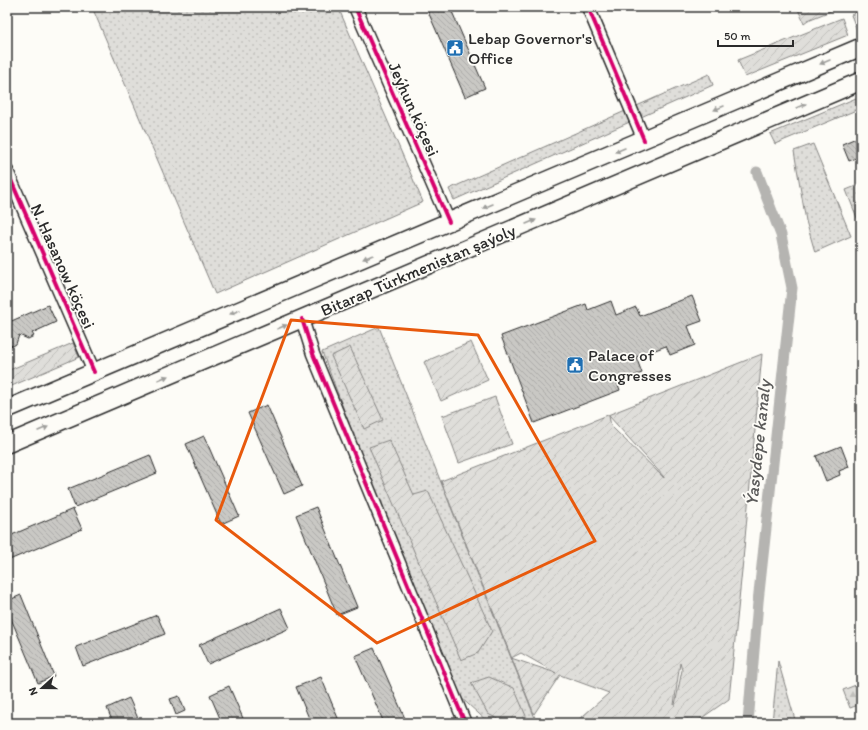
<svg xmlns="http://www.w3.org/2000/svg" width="868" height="730" font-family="Itim,sans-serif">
<defs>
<pattern id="grass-dots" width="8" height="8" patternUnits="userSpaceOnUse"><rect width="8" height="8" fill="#dfdeda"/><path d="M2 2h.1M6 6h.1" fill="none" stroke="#c0bfbb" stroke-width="1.8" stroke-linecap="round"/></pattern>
<pattern id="forest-firs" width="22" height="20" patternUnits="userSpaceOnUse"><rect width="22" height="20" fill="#dfdeda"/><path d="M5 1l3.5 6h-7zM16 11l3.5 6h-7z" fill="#c0bfbb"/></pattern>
<pattern id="garden-furrows" width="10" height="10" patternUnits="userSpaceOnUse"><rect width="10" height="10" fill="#dfdeda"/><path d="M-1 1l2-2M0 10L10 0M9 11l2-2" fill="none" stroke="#c0bfbb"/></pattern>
<pattern id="building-back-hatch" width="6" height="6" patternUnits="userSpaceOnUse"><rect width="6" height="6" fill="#c9c8c4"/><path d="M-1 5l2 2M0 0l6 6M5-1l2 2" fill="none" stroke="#adaca9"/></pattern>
</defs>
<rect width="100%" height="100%" fill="#fdfcf7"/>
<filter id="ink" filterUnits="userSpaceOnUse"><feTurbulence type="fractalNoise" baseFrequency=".025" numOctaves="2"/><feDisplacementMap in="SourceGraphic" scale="8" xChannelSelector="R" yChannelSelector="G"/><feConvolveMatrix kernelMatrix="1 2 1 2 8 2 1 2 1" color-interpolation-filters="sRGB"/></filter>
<g filter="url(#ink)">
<g fill="url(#grass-dots)" stroke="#858482">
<path d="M92,7H338L423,202L215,294Z"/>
<path d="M709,74L713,85L454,200L449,189Z"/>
<path d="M861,96V108L775,144L770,134Z"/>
<path d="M813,144L851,236L815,252L806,221L794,151Z"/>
<path d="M861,184V228L846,190Z"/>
<path d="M379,327L537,723L488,722L449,687L322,352Z"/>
<path d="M778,661L796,723H772Z"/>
</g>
<path fill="url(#forest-firs)" stroke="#858482" d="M861,683V704L850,708L843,690Z"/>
<g fill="url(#garden-furrows)" stroke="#858482" fill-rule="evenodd">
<path d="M797,7H837L838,8L808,20L804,23Z"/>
<path d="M861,10V28L857,30L851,15Z"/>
<path d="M842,18L848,35L745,77L738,60Z"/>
<path d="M471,342L488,380L441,401L424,362Z"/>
<path d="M73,343L79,357L7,388V371Z"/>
<path d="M350,347L383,420L364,429L331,356Z"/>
<path d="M762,354L743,560L729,699L696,722L687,719L678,723H575L609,693L560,675L534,714L441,481ZM609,416L664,477V478L611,426ZM521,653L556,673L511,658ZM680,663L682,670L675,705H674Z"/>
<path d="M495,397L512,444L459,463L442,416Z"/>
<path d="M389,440L414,495L428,491L492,631L478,653L461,660L369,447Z"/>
<path d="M489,677L514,688L529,723H501L498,719L488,714L471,683Z"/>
</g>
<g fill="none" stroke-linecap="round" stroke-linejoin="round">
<path stroke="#b5b4b1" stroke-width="11" d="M748,723L758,602L792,288L781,235L757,172"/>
</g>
<g fill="url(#building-back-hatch)" stroke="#2b2b2b">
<path d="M426,7H450L485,88L465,97Z"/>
<path d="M861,136V156L849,161L842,144Z"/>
<path d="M692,296L702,321L688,326L695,345L670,355L666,346L636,357L642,373L617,382L620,390L534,423L501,336L586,304L588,310L611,301L616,315L636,307L640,316Z"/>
<path d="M48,305L56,322L32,333L34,336L28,339L19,335L16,344L13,346L7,344V323Z"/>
<path d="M267,405L302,486L284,494L248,413Z"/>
<path d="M204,436L239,516L221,524L186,444Z"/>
<path d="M841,446L849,467L839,471L840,475L826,481L816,456Z"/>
<path d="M150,455L157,473L75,507L68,489Z"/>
<path d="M316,507L357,607L337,615L296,515Z"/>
<path d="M73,509L82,529L7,561V537Z"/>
<path d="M21,595L54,676L38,683L7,609V601Z"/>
<path d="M281,608L290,628L208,664L199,645Z"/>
<path d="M157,615L165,634L83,666L76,647Z"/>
<path d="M374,648L407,723H384L355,656Z"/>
<path d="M321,677L340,723H311L296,687Z"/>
<path d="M229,686L245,723H222L210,695Z"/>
<path d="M179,696L185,711L176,715L170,699Z"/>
<path d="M129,698L140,723H113L107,708Z"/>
</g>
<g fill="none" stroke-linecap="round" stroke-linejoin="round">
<defs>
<g id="street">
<path d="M355,7L449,222"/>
<path d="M588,7L644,140"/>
<path d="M7,171L94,372"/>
<path d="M302,319L313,354L465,723"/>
</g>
<g id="secondary">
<path d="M7,409L861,47"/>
<path d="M7,444L861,81"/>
</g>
</defs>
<use href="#street" stroke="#2b2b2b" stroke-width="15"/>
<use href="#secondary" stroke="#2b2b2b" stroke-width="20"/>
<use href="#street" stroke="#fdfcf7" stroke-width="12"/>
<use href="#secondary" stroke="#fdfcf7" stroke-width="17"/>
<defs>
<g id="cycleway">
<path d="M355,7L449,222"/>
<path d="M588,7L644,140"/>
<path d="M7,171L94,372"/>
<path d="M302,319L313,354L465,723"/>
</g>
</defs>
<use href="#cycleway" stroke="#fdfcf7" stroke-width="6"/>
<use href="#cycleway" stroke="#d6006c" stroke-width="4"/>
</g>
<defs><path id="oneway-solid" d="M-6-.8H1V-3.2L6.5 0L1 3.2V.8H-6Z"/></defs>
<g fill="#9e9e9b">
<use href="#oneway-solid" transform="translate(825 62) rotate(157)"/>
<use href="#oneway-solid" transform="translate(801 106) rotate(-23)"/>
<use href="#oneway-solid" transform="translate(719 108) rotate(157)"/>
<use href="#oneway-solid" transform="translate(620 150) rotate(157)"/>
<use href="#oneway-solid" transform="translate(488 206) rotate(157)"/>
<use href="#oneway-solid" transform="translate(531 222) rotate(-23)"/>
<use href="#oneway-solid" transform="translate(368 257) rotate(157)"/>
<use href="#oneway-solid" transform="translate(235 312) rotate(157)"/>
<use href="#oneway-solid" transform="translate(282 327) rotate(-23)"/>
<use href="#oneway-solid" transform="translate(163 378) rotate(-23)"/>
<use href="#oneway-solid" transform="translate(43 429) rotate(-23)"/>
</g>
</g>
<path fill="none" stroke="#e8590c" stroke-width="3" stroke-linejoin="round" d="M291,320L478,335L595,541L377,643L216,520Z"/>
<defs>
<symbol id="civic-square" viewBox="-11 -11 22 22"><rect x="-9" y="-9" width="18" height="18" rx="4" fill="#1f6fb2" stroke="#fdfcf7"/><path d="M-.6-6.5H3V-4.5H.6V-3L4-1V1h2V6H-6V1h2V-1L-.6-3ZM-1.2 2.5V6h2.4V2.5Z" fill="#fff"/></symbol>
</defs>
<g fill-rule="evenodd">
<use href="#civic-square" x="445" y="38" width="20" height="20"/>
<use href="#civic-square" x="565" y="355" width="20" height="20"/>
</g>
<g text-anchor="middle" stroke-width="3.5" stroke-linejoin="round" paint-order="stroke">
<g font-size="17" fill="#2b2b2b" stroke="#fdfcf7" text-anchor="start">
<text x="468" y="44">Lebap Governor's<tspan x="468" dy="20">Office</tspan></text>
<text x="588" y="361">Palace of<tspan x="588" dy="20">Congresses</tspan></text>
</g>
<g font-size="17" fill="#2b2b2b" stroke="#fdfcf7">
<text transform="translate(414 109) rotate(66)" y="6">Jeýhun köçesi</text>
<text transform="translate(63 266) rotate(66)" y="6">N. Hasanow köçesi</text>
<text transform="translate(418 270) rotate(-23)" y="6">Bitarap Türkmenistan şaýoly</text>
</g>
<g font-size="18" font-style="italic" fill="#5b5b5a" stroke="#fdfcf7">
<text transform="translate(758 443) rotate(-84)" y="6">Ýasydepe kanaly</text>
</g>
</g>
<rect width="868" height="730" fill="none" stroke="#fdfcf7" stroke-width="24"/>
<rect x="12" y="12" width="844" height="706" fill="none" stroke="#2b2b2b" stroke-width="1.5" filter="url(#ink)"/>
<g transform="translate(42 688) rotate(249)" stroke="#fdfcf7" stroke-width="3" paint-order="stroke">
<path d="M0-3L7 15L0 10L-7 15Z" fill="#2b2b2b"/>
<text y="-6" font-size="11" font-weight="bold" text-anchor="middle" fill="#2b2b2b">N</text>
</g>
<path d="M718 40v6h75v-6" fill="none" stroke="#2b2b2b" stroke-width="2"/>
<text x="724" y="40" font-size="12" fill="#2b2b2b" stroke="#fdfcf7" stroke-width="3" paint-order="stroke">50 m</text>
</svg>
